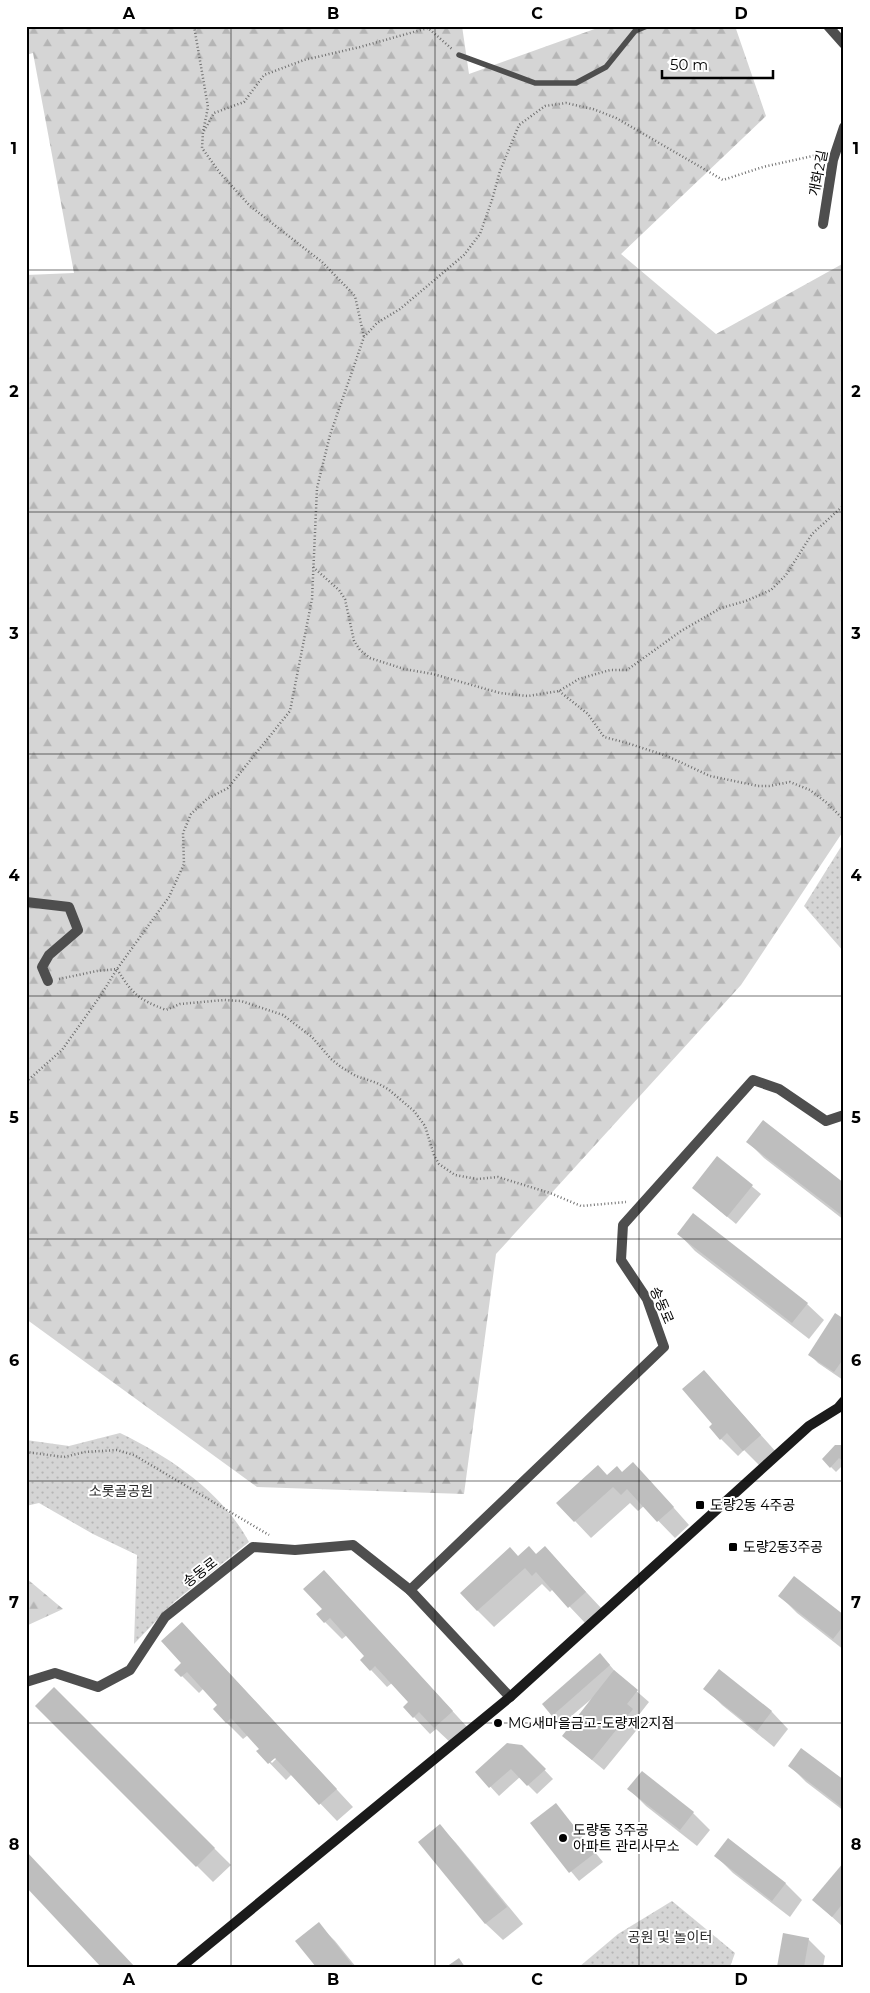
<svg xmlns="http://www.w3.org/2000/svg" width="870" height="1993" font-family="Montserrat,'Noto Sans KR',sans-serif">
<defs>
<pattern id="forest-firs" width="22" height="20" patternUnits="userSpaceOnUse" patternTransform="scale(1.25)"><rect width="22" height="20" fill="#d5d5d5"/><path d="M5 1l3.5 6h-7zM16 11l3.5 6h-7z" fill="#b5b5b5"/></pattern>
<pattern id="park-dots" width="8" height="8" patternUnits="userSpaceOnUse" patternTransform="scale(1.25)"><rect width="8" height="8" fill="#d5d5d5"/><path d="M2 2h.1M6 6h.1" fill="none" stroke="#b5b5b5" stroke-width="1.8" stroke-linecap="round"/></pattern>
</defs>
<rect width="100%" height="100%" fill="#fff"/>
<g fill="url(#forest-firs)">
<path d="M26,26H462L469,74L603,26H735L766,116L621,254L716,334L844,263V830L741,985L496,1254L464,1494L257,1487L26,1319V275L74,273L33,53L26,55Z"/>
<path d="M26,1578L63,1609L26,1626Z"/>
</g>
<g fill="url(#park-dots)">
<path d="M844,842V952L804,906Z"/>
<path d="M120,1433C170,1457 222,1492 249,1542L174,1602L134,1644L137,1555L93,1534L39,1503L26,1506V1440L69,1446Z"/>
<path d="M672,1901L735,1953L730,1967H579L618,1934Z"/>
</g>
<g fill="#0003" fill-rule="evenodd">
<path d="M748,1142L844,1184V1220L764,1158Z"/>
<path d="M718,1158L761,1194L736,1224L693,1188Z"/>
<path d="M679,1234L807,1304L824,1320L809,1339L695,1251Z"/>
<path d="M844,1320V1379L843,1380L818,1363L810,1355Z"/>
<path d="M704,1371L777,1453L761,1467L744,1450L738,1456L721,1439L714,1424Z"/>
<path d="M844,1446V1464L836,1472L823,1459Z"/>
<path d="M622,1473L650,1481L689,1525L675,1538L644,1506L638,1511L630,1503L591,1538L558,1503L607,1477Z"/>
<path d="M545,1548L602,1609L586,1624L553,1589L550,1592L542,1584L494,1627L477,1610Z"/>
<path d="M340,1589L469,1729L452,1744L436,1729L430,1734L414,1717L410,1702L392,1683L387,1687L371,1670L366,1656L347,1635L342,1639L318,1615Z"/>
<path d="M780,1596L844,1616V1650L797,1613Z"/>
<path d="M198,1640L353,1807L337,1821L292,1774L286,1780L258,1751L261,1749L248,1735L243,1739L226,1722L219,1705L204,1688L199,1693L176,1670L183,1663ZM280,1755L272,1763L270,1761Z"/>
<path d="M608,1663L619,1676L649,1702L638,1716L644,1721L604,1770L563,1736L595,1696L562,1724L543,1704Z"/>
<path d="M719,1671L772,1712L788,1729L774,1747L722,1705L705,1688Z"/>
<path d="M54,1689L231,1865L213,1882L37,1706Z"/>
<path d="M522,1746L553,1779L537,1794L520,1777L499,1796L477,1772Z"/>
<path d="M790,1766L844,1781V1811L806,1782Z"/>
<path d="M629,1789L693,1813L710,1830L697,1846L646,1806Z"/>
<path d="M556,1805L603,1862L579,1881L532,1824Z"/>
<path d="M440,1826L456,1843L523,1924L503,1940L486,1924L420,1842Z"/>
<path d="M729,1840L786,1884L802,1900L790,1917L733,1873L716,1856Z"/>
<path d="M844,1864V1928L814,1900Z"/>
<path d="M318,1924L335,1941L356,1967H317Z"/>
<path d="M808,1939L825,1956L823,1967H778Z"/>
</g>
<g fill="#bebebe">
<path d="M763,1120L844,1183V1217L746,1142Z"/>
<path d="M717,1156L753,1185L727,1217L692,1188Z"/>
<path d="M693,1213L808,1303L792,1323L677,1234Z"/>
<path d="M835,1313L844,1319V1358L834,1372L808,1355Z"/>
<path d="M704,1370L761,1435L743,1451L727,1433L720,1440L709,1427L712,1424L682,1389Z"/>
<path d="M835,1445H844V1462L839,1458L830,1468L822,1459Z"/>
<path d="M633,1462L674,1507L657,1522L627,1489L621,1495L613,1487L574,1522L556,1503L598,1465L607,1475L617,1466L622,1472Z"/>
<path d="M529,1546L536,1554L545,1546L586,1592L568,1608L536,1572L532,1576L525,1568L477,1611L460,1593L510,1547L518,1556Z"/>
<path d="M324,1570L453,1711L434,1728L419,1712L413,1718L403,1707L408,1702L375,1666L370,1671L360,1660L364,1656L330,1618L324,1623L316,1614L322,1609L303,1589Z"/>
<path d="M794,1576L844,1615V1625L833,1639L778,1596Z"/>
<path d="M182,1622L337,1789L319,1805L275,1758L268,1764L256,1751L259,1749L231,1718L226,1723L213,1709L217,1705L187,1672L181,1677L174,1670L181,1663L161,1641Z"/>
<path d="M600,1653L610,1665L552,1716L542,1704Z"/>
<path d="M719,1669L772,1711L757,1731L703,1689Z"/>
<path d="M614,1670L638,1690L627,1704L633,1709L592,1760L562,1736Z"/>
<path d="M54,1687L215,1848L196,1867L35,1706Z"/>
<path d="M507,1743L522,1745L546,1769L527,1786L511,1769L489,1788L475,1772Z"/>
<path d="M801,1748L844,1780L843,1808L788,1766Z"/>
<path d="M642,1771L694,1812L680,1830L627,1789Z"/>
<path d="M556,1803L595,1853L569,1873L530,1823Z"/>
<path d="M440,1824L507,1907L485,1924L418,1842Z"/>
<path d="M728,1838L786,1883L772,1901L714,1856Z"/>
<path d="M26,1851L135,1967H101L26,1887Z"/>
<path d="M844,1862V1902L832,1917L812,1900Z"/>
<path d="M319,1922L354,1967H316L295,1941Z"/>
<path d="M783,1933L809,1938L804,1967H777Z"/>
<path d="M459,1958L465,1967H446Z"/>
</g>
<g fill="none" stroke-linecap="round" stroke-linejoin="round">
<g stroke="#707070" stroke-width="2.5" stroke-dasharray="1 2.5" stroke-linecap="butt">
<path d="M194,26L208,107L203,132L202,148L220,173L250,206L322,262L355,296L364,337"/>
<path d="M204,131L214,113L244,102L264,75L304,60L360,47L428,28L452,49"/>
<path d="M313,567L339,590L345,599L354,641L360,650L370,658L404,669L433,674L500,693L528,696L559,691L579,679L610,670H627L681,631L721,608L746,601L771,590L786,575L812,534L844,505"/>
<path d="M559,691L588,714L604,737L627,743L667,756L710,776L758,786H769L790,782L810,790L827,803L844,820"/>
<path d="M117,969C133,995 138,999 166,1010L180,1004L224,1000L241,1001L283,1015L312,1037L331,1059L341,1067L356,1076L377,1083L388,1089L414,1111L425,1126L434,1155L439,1164L455,1175L477,1179L498,1177L550,1193L581,1206L626,1202"/>
<path d="M59,979L97,971L117,969"/>
<path d="M26,1082L62,1050L101,995L117,969L169,897L184,864L183,833L191,814L207,799L228,788L290,711L312,599L317,488L330,435L364,337L377,323L400,309L464,255L480,234L492,200L500,171L519,125L545,106L566,103L593,109L616,118L723,180L763,167L822,154"/>
<path d="M26,1452L64,1457L85,1452L117,1450L134,1455L269,1535"/>
</g>
<path stroke="#4e4e4e" stroke-width="5.5" d="M459,55L535,83H576L606,67L635,31L647,26"/>
<g stroke="#4e4e4e" stroke-width="10">
<path d="M828,26L844,44"/>
<path d="M823,224L833,160L844,127"/>
<path d="M26,902L69,907L78,930L49,955L42,967L48,981"/>
<path d="M410,1590L510,1697"/>
<path d="M26,1682L55,1673L98,1687L130,1670L165,1617L253,1547L295,1550L353,1545L410,1590L664,1347L647,1299L621,1260L623,1225L753,1080L779,1089L826,1121L844,1115"/>
</g>
<path stroke="#1b1b1b" stroke-width="10" d="M181,1967L510,1697L809,1426L838,1408L844,1401"/>
</g>
<path fill="none" stroke="#000" stroke-width="1" stroke-opacity="0.55" d="M231,26V1967M435,26V1967M639,26V1967M26,270H844M26,512H844M26,754H844M26,996H844M26,1239H844M26,1481H844M26,1723H844"/>
<g fill="#000" stroke="#fff" stroke-width="2">
<rect x="695" y="1500" width="10" height="10" rx="2.5"/>
<rect x="728" y="1542" width="10" height="10" rx="2.5"/>
<circle cx="498" cy="1723" r="5"/>
<circle cx="563" cy="1838" r="5"/>
</g>
<g text-anchor="middle" stroke-width="4" stroke-linejoin="round" paint-order="stroke">
<g font-size="14" fill="#000" stroke="#fff">
<text transform="translate(818 173) rotate(-79)" y="5">개화2길</text>
<text transform="translate(662 1305) rotate(67)" y="5">송동로</text>
<text transform="translate(200 1572) rotate(-38)" y="5">송동로</text>
</g>
<g font-size="14" fill="#2c2c2c" stroke="#fff">
<text x="121" y="1496">소롯골공원</text>
<text x="670" y="1942">공원 및 놀이터</text>
</g>
<g font-size="14" fill="#000" stroke="#fff" text-anchor="start">
<text x="710" y="1510">도량2동 4주공</text>
<text x="743" y="1552">도량2동3주공</text>
<text x="508" y="1728">MG새마을금고-도량제2지점</text>
<text x="573" y="1835">도량동 3주공<tspan x="573" dy="16">아파트 관리사무소</tspan></text>
</g>
</g>
<rect width="870" height="1993" fill="none" stroke="#ffffff" stroke-width="55"/>
<path d="M662 70v8h111v-8" fill="none" stroke="#000000" stroke-width="2.5"/>
<text x="670" y="70" font-size="15" fill="#000000" stroke="#ffffff" stroke-width="4" paint-order="stroke">50 m</text>
<rect x="28" y="28" width="814" height="1938" fill="none" stroke="#000" stroke-width="2"/>
<g font-size="16" text-anchor="middle" font-weight="bold" fill="#000">
<text x="129" y="19">A</text>
<text x="333" y="19">B</text>
<text x="537" y="19">C</text>
<text x="741" y="19">D</text>
<text x="14" y="154">1</text>
<text x="856" y="154">1</text>
<text x="14" y="397">2</text>
<text x="856" y="397">2</text>
<text x="14" y="639">3</text>
<text x="856" y="639">3</text>
<text x="14" y="881">4</text>
<text x="856" y="881">4</text>
<text x="14" y="1123">5</text>
<text x="856" y="1123">5</text>
<text x="14" y="1366">6</text>
<text x="856" y="1366">6</text>
<text x="14" y="1608">7</text>
<text x="856" y="1608">7</text>
<text x="14" y="1850">8</text>
<text x="856" y="1850">8</text>
<text x="129" y="1985">A</text>
<text x="333" y="1985">B</text>
<text x="537" y="1985">C</text>
<text x="741" y="1985">D</text>
</g>
</svg>
